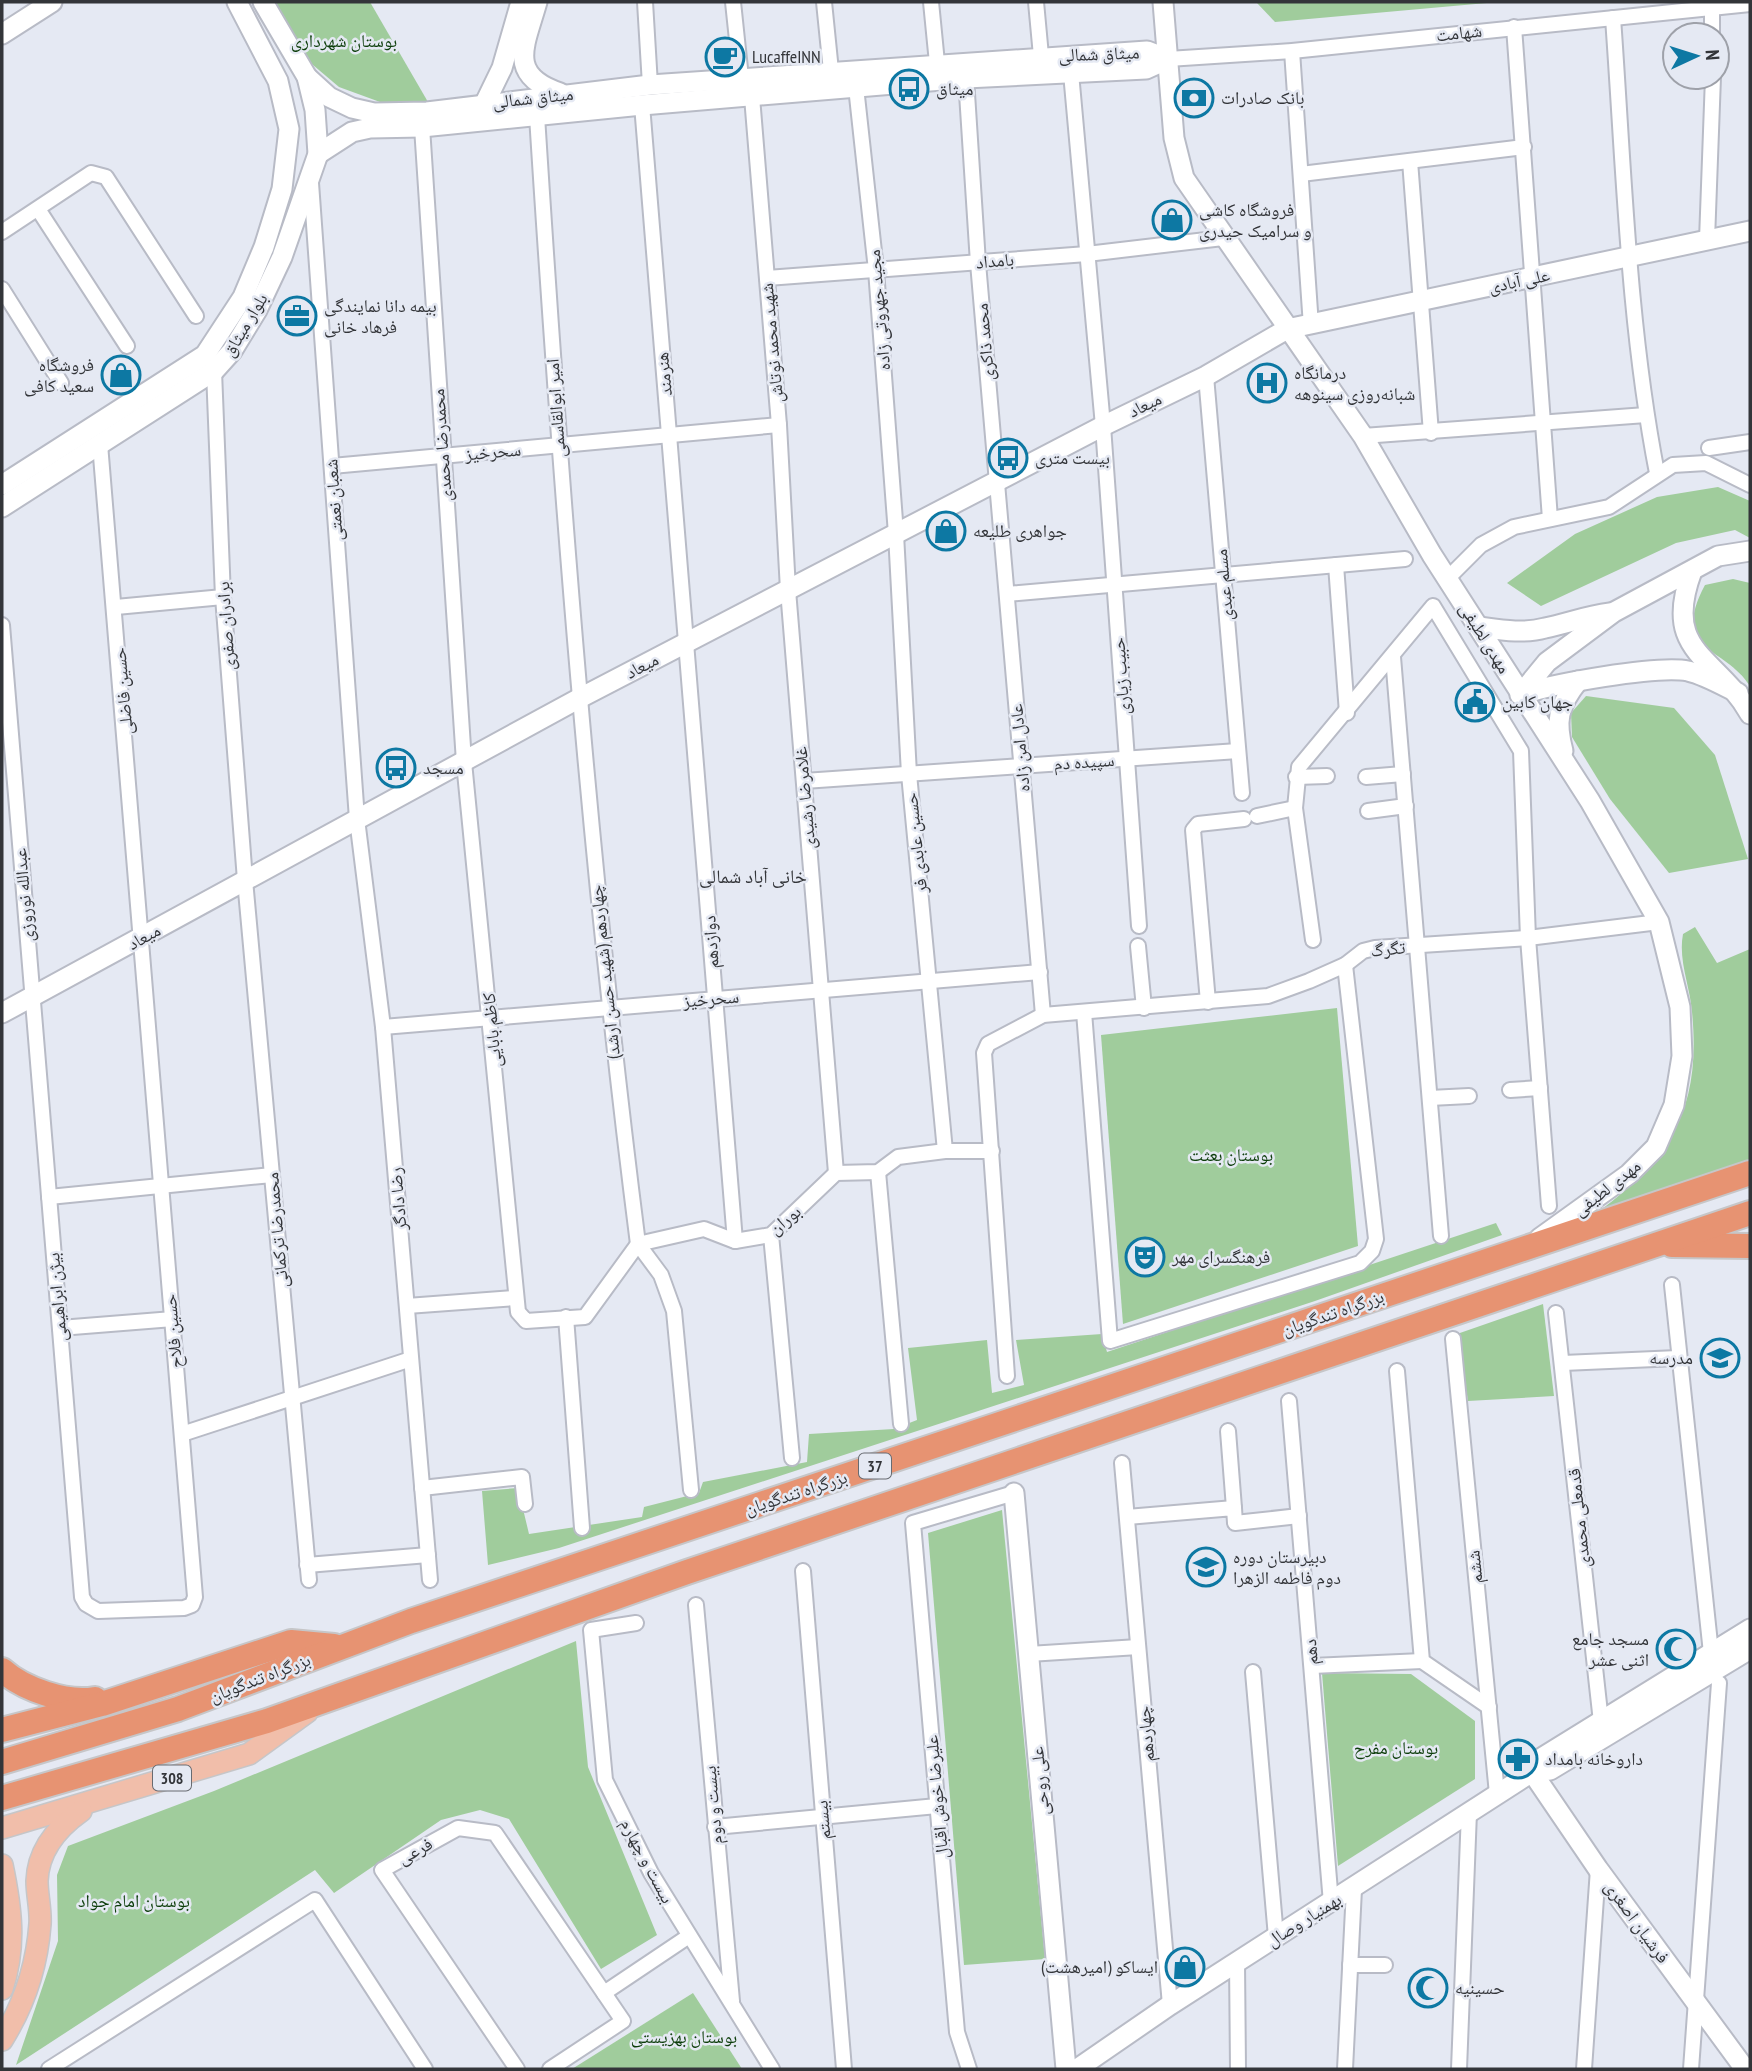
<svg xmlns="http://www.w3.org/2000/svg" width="1752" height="2071" font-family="'PT Sans Narrow','Noto Naskh Arabic',sans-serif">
<rect width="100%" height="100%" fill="#e5e9f3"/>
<g fill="#a0cc9c">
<path d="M272,2H370L428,102H380L339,87L300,54Z"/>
<path d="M1256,2H1498L1275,22Z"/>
<path d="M1718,487L1750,501V538L1735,530L1676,543L1541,606L1507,583L1575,534L1657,497Z"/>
<path d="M1733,579L1750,583V686C1725,646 1669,652 1705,585Z"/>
<path d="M1586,696L1674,708L1715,755L1748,859L1669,873L1610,799L1572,737L1571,713Z"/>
<path d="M1695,927L1717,963L1750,949V1161L1602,1209C1674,1155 1701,1104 1692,1012C1690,986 1678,960 1683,934Z"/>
<path d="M1337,1008L1358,1246L1123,1324L1101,1035Z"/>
<path d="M1496,1223L1502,1235L1315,1301L559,1548L488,1565L482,1491L518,1488L529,1534L642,1517L644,1507L699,1493L703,1482L807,1462L809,1434L894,1429L917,1420L908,1348L987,1340L992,1393L1024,1385L1016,1340L1102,1334L1107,1352Z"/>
<path d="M1543,1304L1554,1396L1468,1401L1457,1334Z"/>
<path d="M1002,1510L1045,1959L964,1965L928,1533Z"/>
<path d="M576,1641L588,1767L657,1935L601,1969L509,1819L480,1810L441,1820L334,1893L315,1870L16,2065L58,1941L57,1875L68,1846L214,1791Z"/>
<path d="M1322,1673L1411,1674L1475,1721V1779L1338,1866Z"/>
<path d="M693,1993L742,2069H572Z"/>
</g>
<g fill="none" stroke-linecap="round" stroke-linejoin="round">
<defs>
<g id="street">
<path d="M645,2L650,85"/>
<path d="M733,2L741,78"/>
<path d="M824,2L831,71"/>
<path d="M931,2L937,63"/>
<path d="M1036,2L1041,56"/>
<path d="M1712,10V35"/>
<path d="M1613,18C1624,170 1628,324 1657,473"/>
<path d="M1514,27L1550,519"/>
<path d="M1292,51L1311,326"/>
<path d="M1168,59L1292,51L1750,4"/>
<path d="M1071,73L1103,426L1139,926"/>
<path d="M966,78L978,263L1043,1015"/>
<path d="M856,87L876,270L896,534L909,774L945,1151"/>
<path d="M752,97L779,425L788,590L836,1173"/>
<path d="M642,105L735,1241"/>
<path d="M537,116C561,493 590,869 638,1244L661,1275L674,1311L691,1490"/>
<path d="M422,127L464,762L518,1312L526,1321L585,1317L638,1244L704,1229L735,1241L771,1235L836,1173L878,1172L898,1157L945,1151H992"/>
<path d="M1410,161L1431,433"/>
<path d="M1301,174L1524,147"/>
<path d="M311,183L357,819L383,1027L430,1580"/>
<path d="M38,209L127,346"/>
<path d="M2,232L91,173L106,177L196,316"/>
<path d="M1707,240L1713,77"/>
<path d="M767,278L1087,254L1223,238"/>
<path d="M2,289L61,383"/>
<path d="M214,371L223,597L245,880L309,1580"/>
<path d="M1206,376L1242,793"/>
<path d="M1363,436L1646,415"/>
<path d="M1709,448L1750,442"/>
<path d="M332,466L779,425"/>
<path d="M1336,565L1347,713"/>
<path d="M1448,578L1481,545L1514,527L1609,507L1673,465L1706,463L1750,485"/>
<path d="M1007,594L1405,559"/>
<path d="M116,607L223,597"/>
<path d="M2,625L82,1597L86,1604L98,1611L184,1608L192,1605L195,1597L100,444"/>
<path d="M1393,657L1441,1236"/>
<path d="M1296,777L1327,776"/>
<path d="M1366,777L1403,774"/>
<path d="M804,781L1238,751"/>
<path d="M1368,811L1406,806"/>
<path d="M1257,816L1295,808"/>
<path d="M1313,940L1295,808L1299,767L1433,606L1521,751L1528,938L1549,1206"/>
<path d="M1138,946L1144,1008"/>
<path d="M1208,1002L1193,830L1198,824L1244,819"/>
<path d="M1084,1012L1110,1341L1360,1263L1372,1251L1376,1239L1345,965"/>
<path d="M383,1027L1040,972"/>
<path d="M1510,1090L1540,1088"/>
<path d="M1430,1098L1469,1096"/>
<path d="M878,1172L901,1424"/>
<path d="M49,1197L272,1175"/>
<path d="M771,1235L792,1458"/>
<path d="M1672,1285L1711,1653"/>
<path d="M407,1306L515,1298"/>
<path d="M1556,1313L1601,1722"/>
<path d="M566,1317L582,1528"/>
<path d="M60,1328L173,1319"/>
<path d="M1453,1339L1497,1794"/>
<path d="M1563,1363L1678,1358"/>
<path d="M1397,1371L1422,1661L1489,1707"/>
<path d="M1007,1376L984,1053L988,1044L1043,1015L1268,996L1309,981L1345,965L1363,951L1375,948L1528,938L1659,922"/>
<path d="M1289,1401L1331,1903"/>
<path d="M1228,1431L1234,1508"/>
<path d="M182,1434L411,1359"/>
<path d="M1122,1463L1170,2005"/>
<path d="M422,1488L522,1477L525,1504"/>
<path d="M1127,1517L1234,1508L1235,1523L1299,1516"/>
<path d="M307,1565L428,1555"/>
<path d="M803,1571L844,2069"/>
<path d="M696,1605L732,2001"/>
<path d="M636,1623L591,1630L605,1780L651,1873L772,2069"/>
<path d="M1029,1654L1138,1647"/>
<path d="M1312,1666L1422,1661"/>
<path d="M1253,1672L1276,1937"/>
<path d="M715,1827L937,1806"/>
<path d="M1237,1962L1238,2069"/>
<path d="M1350,1965H1385"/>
<path d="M604,1993L689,1936"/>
<path d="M49,2069L315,1900L425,2069"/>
<path d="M517,2069L382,1870L458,1828L495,1833L623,2021L550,2069"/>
<path d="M969,2069L957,2032L913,1523L1014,1493"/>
<path d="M1345,2069L1354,1889"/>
<path d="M1459,2069L1469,1812"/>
<path d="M1584,2069L1598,1869"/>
<path d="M1691,2069L1719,1683"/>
</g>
<g id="secondary">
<path d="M537,2C525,45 506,75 560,93"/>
<path d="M1163,2L1174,138L1184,178L1363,436L1432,555L1590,801L1659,922L1680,1007L1682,1056L1674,1105L1656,1147L1629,1174L1540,1238"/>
<path d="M2,34L52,2"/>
<path d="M307,77L329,97L352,108L374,113L427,112L650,85L1147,51L1168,59"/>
<path d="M486,113L485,103L502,68L521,2"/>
<path d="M318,154L352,132L370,128L422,127L642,105L966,78L1146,69L1168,59"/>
<path d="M2,485L205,355L243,297L264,247L282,189L289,129L278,81L237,2"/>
<path d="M2,507L214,371L232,351L257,310L282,257L318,154L315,110L307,77L263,2"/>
<path d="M1692,571C1661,654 1717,655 1750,714"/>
<path d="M1479,627C1501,630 1524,634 1545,628C1568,623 1587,616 1610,613"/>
<path d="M1738,693C1722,685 1705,675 1688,671C1657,665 1551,684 1520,695L1547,662L1614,612L1718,556L1750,551"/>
<path d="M1563,751C1555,721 1558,706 1578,681"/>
<path d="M2,1013L578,699L1103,426L1206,376L1287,329L1750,231"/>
<path d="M1014,1493L1066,2069"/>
<path d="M1532,1772L1598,1869L1745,2069"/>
<path d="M1532,1772L1550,1770L1750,1649"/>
<path d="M1077,2069L1170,2005L1532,1772L1543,1757L1750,1629"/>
</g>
<g id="primary">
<path d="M2,1828L249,1754L307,1712"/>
<path d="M2,1865C11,1908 16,1946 2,1989"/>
<path d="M2,2040C24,2005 37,1965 40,1924C41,1910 37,1895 37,1881C38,1850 57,1828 81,1811"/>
</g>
<g id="highway">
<path d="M1672,1245L1750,1246"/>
<path d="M2,1670C23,1689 66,1704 95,1699"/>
<path d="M2,1730L102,1704L291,1642L334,1646"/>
<path d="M2,1762L178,1709L411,1621L1750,1173"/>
<path d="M2,1798L267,1721L687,1572L1750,1213"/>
</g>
</defs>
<use href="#street" stroke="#b8bbc6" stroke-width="18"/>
<use href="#secondary" stroke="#b8bbc6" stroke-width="23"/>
<use href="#primary" stroke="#c6c6c8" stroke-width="24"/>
<use href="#highway" stroke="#c6c6c8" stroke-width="28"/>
<use href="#street" stroke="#fff" stroke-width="14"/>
<use href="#secondary" stroke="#fff" stroke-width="19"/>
<use href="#primary" stroke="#f1beaa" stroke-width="21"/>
<use href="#highway" stroke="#e79372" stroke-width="24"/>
</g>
<defs>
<symbol id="cafe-ring" viewBox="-11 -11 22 22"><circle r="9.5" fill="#e5e9f3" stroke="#0d78a3" stroke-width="1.5"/><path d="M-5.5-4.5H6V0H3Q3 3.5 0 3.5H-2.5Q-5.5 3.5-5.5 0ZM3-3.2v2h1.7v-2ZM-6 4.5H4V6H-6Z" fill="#0d78a3"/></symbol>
<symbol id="bus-ring" viewBox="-11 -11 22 22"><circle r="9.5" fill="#e5e9f3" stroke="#0d78a3" stroke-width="1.5"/><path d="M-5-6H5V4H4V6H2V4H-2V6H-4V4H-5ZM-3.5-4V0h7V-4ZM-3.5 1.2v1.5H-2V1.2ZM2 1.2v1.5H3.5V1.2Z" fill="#0d78a3"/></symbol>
<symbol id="bank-ring" viewBox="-11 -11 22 22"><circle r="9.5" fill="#e5e9f3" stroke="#0d78a3" stroke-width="1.5"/><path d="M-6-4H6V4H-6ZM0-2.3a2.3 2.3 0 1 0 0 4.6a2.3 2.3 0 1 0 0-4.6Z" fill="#0d78a3"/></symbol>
<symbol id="shop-ring" viewBox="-11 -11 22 22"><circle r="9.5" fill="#e5e9f3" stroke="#0d78a3" stroke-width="1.5"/><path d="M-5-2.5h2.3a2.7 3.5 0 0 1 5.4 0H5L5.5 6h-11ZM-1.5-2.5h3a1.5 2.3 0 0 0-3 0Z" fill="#0d78a3"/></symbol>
<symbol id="office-ring" viewBox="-11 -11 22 22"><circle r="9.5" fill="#e5e9f3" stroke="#0d78a3" stroke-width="1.5"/><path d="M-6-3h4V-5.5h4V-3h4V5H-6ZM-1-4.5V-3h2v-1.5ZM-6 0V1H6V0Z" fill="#0d78a3"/></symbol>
<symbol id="hospital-ring" viewBox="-11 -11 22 22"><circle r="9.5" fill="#e5e9f3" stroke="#0d78a3" stroke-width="1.5"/><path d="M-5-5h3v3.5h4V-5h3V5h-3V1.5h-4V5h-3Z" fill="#0d78a3"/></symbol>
<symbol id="civic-ring" viewBox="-11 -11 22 22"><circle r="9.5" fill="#e5e9f3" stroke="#0d78a3" stroke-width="1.5"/><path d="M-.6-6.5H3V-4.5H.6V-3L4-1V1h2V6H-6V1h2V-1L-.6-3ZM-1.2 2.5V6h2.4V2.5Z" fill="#0d78a3"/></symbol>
<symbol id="theatre-ring" viewBox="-11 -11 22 22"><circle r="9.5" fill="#e5e9f3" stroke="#0d78a3" stroke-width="1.5"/><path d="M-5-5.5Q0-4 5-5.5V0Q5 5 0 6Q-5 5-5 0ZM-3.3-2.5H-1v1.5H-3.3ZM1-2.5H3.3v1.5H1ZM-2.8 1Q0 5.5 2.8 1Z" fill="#0d78a3"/></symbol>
<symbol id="school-ring" viewBox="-11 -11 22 22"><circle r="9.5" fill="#e5e9f3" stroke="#0d78a3" stroke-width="1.5"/><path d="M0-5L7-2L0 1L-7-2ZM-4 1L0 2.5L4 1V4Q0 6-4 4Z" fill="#0d78a3"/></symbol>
<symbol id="mosque-ring" viewBox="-11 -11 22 22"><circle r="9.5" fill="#e5e9f3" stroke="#0d78a3" stroke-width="1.5"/><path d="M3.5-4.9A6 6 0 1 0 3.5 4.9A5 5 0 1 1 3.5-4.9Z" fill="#0d78a3"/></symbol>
<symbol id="pharmacy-ring" viewBox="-11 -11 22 22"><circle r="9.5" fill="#e5e9f3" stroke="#0d78a3" stroke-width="1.5"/><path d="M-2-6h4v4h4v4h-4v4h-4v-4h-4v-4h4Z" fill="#0d78a3"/></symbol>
</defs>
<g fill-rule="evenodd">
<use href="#cafe-ring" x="703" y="35" width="44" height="44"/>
<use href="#bus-ring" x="887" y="67" width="44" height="44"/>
<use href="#bank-ring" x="1172" y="76" width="44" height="44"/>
<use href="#shop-ring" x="1150" y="198" width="44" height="44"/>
<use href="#office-ring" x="275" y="294" width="44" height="44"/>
<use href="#shop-ring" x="99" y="353" width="44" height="44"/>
<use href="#hospital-ring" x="1245" y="361" width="44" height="44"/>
<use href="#bus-ring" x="986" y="436" width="44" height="44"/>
<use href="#shop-ring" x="924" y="509" width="44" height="44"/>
<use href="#civic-ring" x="1453" y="680" width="44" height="44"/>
<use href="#bus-ring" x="374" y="746" width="44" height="44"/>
<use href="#theatre-ring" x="1123" y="1235" width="44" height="44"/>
<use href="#school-ring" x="1698" y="1336" width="44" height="44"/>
<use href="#school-ring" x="1184" y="1545" width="44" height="44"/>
<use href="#mosque-ring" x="1654" y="1627" width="44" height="44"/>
<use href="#pharmacy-ring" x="1496" y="1737" width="44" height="44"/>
<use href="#shop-ring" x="1163" y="1945" width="44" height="44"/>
<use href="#mosque-ring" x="1406" y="1966" width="44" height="44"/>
</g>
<g text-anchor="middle" stroke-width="5" stroke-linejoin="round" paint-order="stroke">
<g fill="#e5e9f3" stroke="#686b71" stroke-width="2">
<rect x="859" y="1453.5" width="32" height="25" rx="5"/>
<rect x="153" y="1765.5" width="38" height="25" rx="5"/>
</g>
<g font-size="16" font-weight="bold" fill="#333539">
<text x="875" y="1472">37</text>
<text x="172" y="1784">308</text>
</g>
<g font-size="18" fill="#333539" stroke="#e5e9f3">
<text transform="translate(1459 33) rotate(-6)" y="6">شهامت</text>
<text transform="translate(1099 54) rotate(-2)" y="6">میثاق شمالی</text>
<text transform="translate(533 98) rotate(-6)" y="6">میثاق شمالی</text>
<text transform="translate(995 261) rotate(-5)" y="6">بامداد</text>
<text transform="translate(1519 281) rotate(-12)" y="6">علی آبادی</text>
<text transform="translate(879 310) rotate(-95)" y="6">مجید جهروتی زاده</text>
<text transform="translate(245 325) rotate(-59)" y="6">بلوار میثاق</text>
<text transform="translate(985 342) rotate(-95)" y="6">محمد ذاکری</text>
<text transform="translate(772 343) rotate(-95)" y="6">شهید محمد نوتاش</text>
<text transform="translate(664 374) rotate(-95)" y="6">هنرمند</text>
<text transform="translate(1145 405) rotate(-26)" y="6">میعاد</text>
<text transform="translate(556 408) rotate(-94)" y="6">امیر ابوالقاسمی</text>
<text transform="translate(442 445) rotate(-94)" y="6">محمدرضا محمدی</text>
<text transform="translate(493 452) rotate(-5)" y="6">سحرخیز</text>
<text transform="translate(334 500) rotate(-94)" y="6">شعبان نعمتی</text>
<text transform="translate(1224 585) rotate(-95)" y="6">مسلم عبدی</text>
<text transform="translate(226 626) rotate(-94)" y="6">برادران صفری</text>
<text transform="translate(1485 638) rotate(58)" y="6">مهدی لطیفی</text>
<text transform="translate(642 666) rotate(-28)" y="6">میعاد</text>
<text transform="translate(1121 676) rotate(-94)" y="6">حبیب زیاری</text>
<text transform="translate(123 691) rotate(-95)" y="6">حسین فاضلی</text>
<text transform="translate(1020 748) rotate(-95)" y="6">عادل امن زاده</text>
<text transform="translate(1084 762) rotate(-4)" y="6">سپیده دم</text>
<text transform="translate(805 798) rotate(-95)" y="6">غلامرضا رشیدی</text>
<text transform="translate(916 843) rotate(-96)" y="6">حسین عابدی‌ فر</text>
<text transform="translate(24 895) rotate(-95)" y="6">عبدالله نوروزی</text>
<text transform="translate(144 937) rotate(-29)" y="6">میعاد</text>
<text transform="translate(711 942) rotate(-94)" y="6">دوازدهم</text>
<text transform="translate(1388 949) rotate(-6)" y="6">تگرگ</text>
<text transform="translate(605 972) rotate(-96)" y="6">چهاردهم (شهید حسن ارشد)</text>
<text transform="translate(711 999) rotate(-5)" y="6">سحرخیز</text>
<text transform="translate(492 1030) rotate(-95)" y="6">کاظم بابایی</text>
<text transform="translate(1607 1188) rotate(-38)" y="6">مهدی لطیفی</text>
<text transform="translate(398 1199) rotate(-95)" y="6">رضا دادگر</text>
<text transform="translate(785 1220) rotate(-39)" y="6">بوران</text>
<text transform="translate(277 1230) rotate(-95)" y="6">محمدرضا ترکمانی</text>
<text transform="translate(57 1297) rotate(-95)" y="6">بیژن ابراهیمی</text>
<text transform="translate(1333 1313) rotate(-19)" y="6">بزرگراه تندگویان</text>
<text transform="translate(173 1331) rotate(-95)" y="6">حسین فلاح</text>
<text transform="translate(796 1493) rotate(-18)" y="6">بزرگراه تندگویان</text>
<text transform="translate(1579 1518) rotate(-96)" y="6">قدمعلی محمدی</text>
<text transform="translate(1475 1567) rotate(-96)" y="6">ششم</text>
<text transform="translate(1311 1652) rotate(-95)" y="6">دهم</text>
<text transform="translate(260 1678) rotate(-21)" y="6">بزرگراه تندگویان</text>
<text transform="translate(1146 1734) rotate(-95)" y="6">چهاردهم</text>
<text transform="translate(1040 1781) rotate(-95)" y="6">علی روحی</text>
<text transform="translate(937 1797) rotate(-95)" y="6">علیرضا خوش اقبال</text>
<text transform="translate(713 1805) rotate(-95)" y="6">بیست و دوم</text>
<text transform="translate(823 1820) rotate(-95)" y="6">بیستم</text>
<text transform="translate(415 1851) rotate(-28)" y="6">فرعی</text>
<text transform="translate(647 1861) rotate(62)" y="6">بیست و چهارم</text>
<text transform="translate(1304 1920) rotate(-32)" y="6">بهمنیار وصال</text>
<text transform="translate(1637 1922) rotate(54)" y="6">فرشیان اصغری</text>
</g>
<g font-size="18" fill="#0d3e0b" stroke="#e5e9f3">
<text x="344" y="47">بوستان شهرداری</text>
<text x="1231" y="1161">بوستان بعثت</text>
<text x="1396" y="1754">بوستان مفرح</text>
<text x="134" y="1907">بوستان امام جواد</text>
<text x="684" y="2043">بوستان بهزیستی</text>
</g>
<g font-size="18" fill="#333539" stroke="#e5e9f3" text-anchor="start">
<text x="752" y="63">LucaffeINN</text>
<text x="936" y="95">میثاق</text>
<text x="1221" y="104">بانک صادرات</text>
<text x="1199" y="216">فروشگاه کاشی<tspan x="1199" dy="21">و سرامیک حیدری</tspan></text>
<text x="324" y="312">بیمه دانا نمایندگی<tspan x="324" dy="21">فرهاد خانی</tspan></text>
<text x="94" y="371" text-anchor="end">فروشگاه<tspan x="94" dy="21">سعید کافی</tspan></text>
<text x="1294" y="379">درمانگاه<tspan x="1294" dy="21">شبانه‌روزی سینوهه</tspan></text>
<text x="1035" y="464">بیست متری</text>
<text x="973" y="537">جواهری طلیعه</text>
<text x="1502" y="708">جهان کابین</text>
<text x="423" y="774">مسجد</text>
<text x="1172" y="1263">فرهنگسرای مهر</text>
<text x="1693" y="1364" text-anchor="end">مدرسه</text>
<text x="1233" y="1563">دبیرستان دوره<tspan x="1233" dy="21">دوم فاطمه الزهرا</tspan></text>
<text x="1649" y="1645" text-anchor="end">مسجد جامع<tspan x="1649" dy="21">اثنی عشر</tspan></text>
<text x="1545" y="1765">داروخانه بامداد</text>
<text x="1158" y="1973" text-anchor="end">ایساکو (امیرهشت)</text>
<text x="1455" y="1994">حسینیه</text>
</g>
<g font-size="19" fill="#333539" stroke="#e5e9f3">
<text x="753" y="883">خانی آباد شمالی</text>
</g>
</g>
<rect width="1752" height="2071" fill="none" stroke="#333539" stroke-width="7"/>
<g transform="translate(1696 56) rotate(86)"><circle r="33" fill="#e5e9f3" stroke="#9ea1a9" stroke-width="2"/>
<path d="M0-5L12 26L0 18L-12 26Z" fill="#0d78a3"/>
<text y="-10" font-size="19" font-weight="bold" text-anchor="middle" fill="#333539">N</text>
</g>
</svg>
